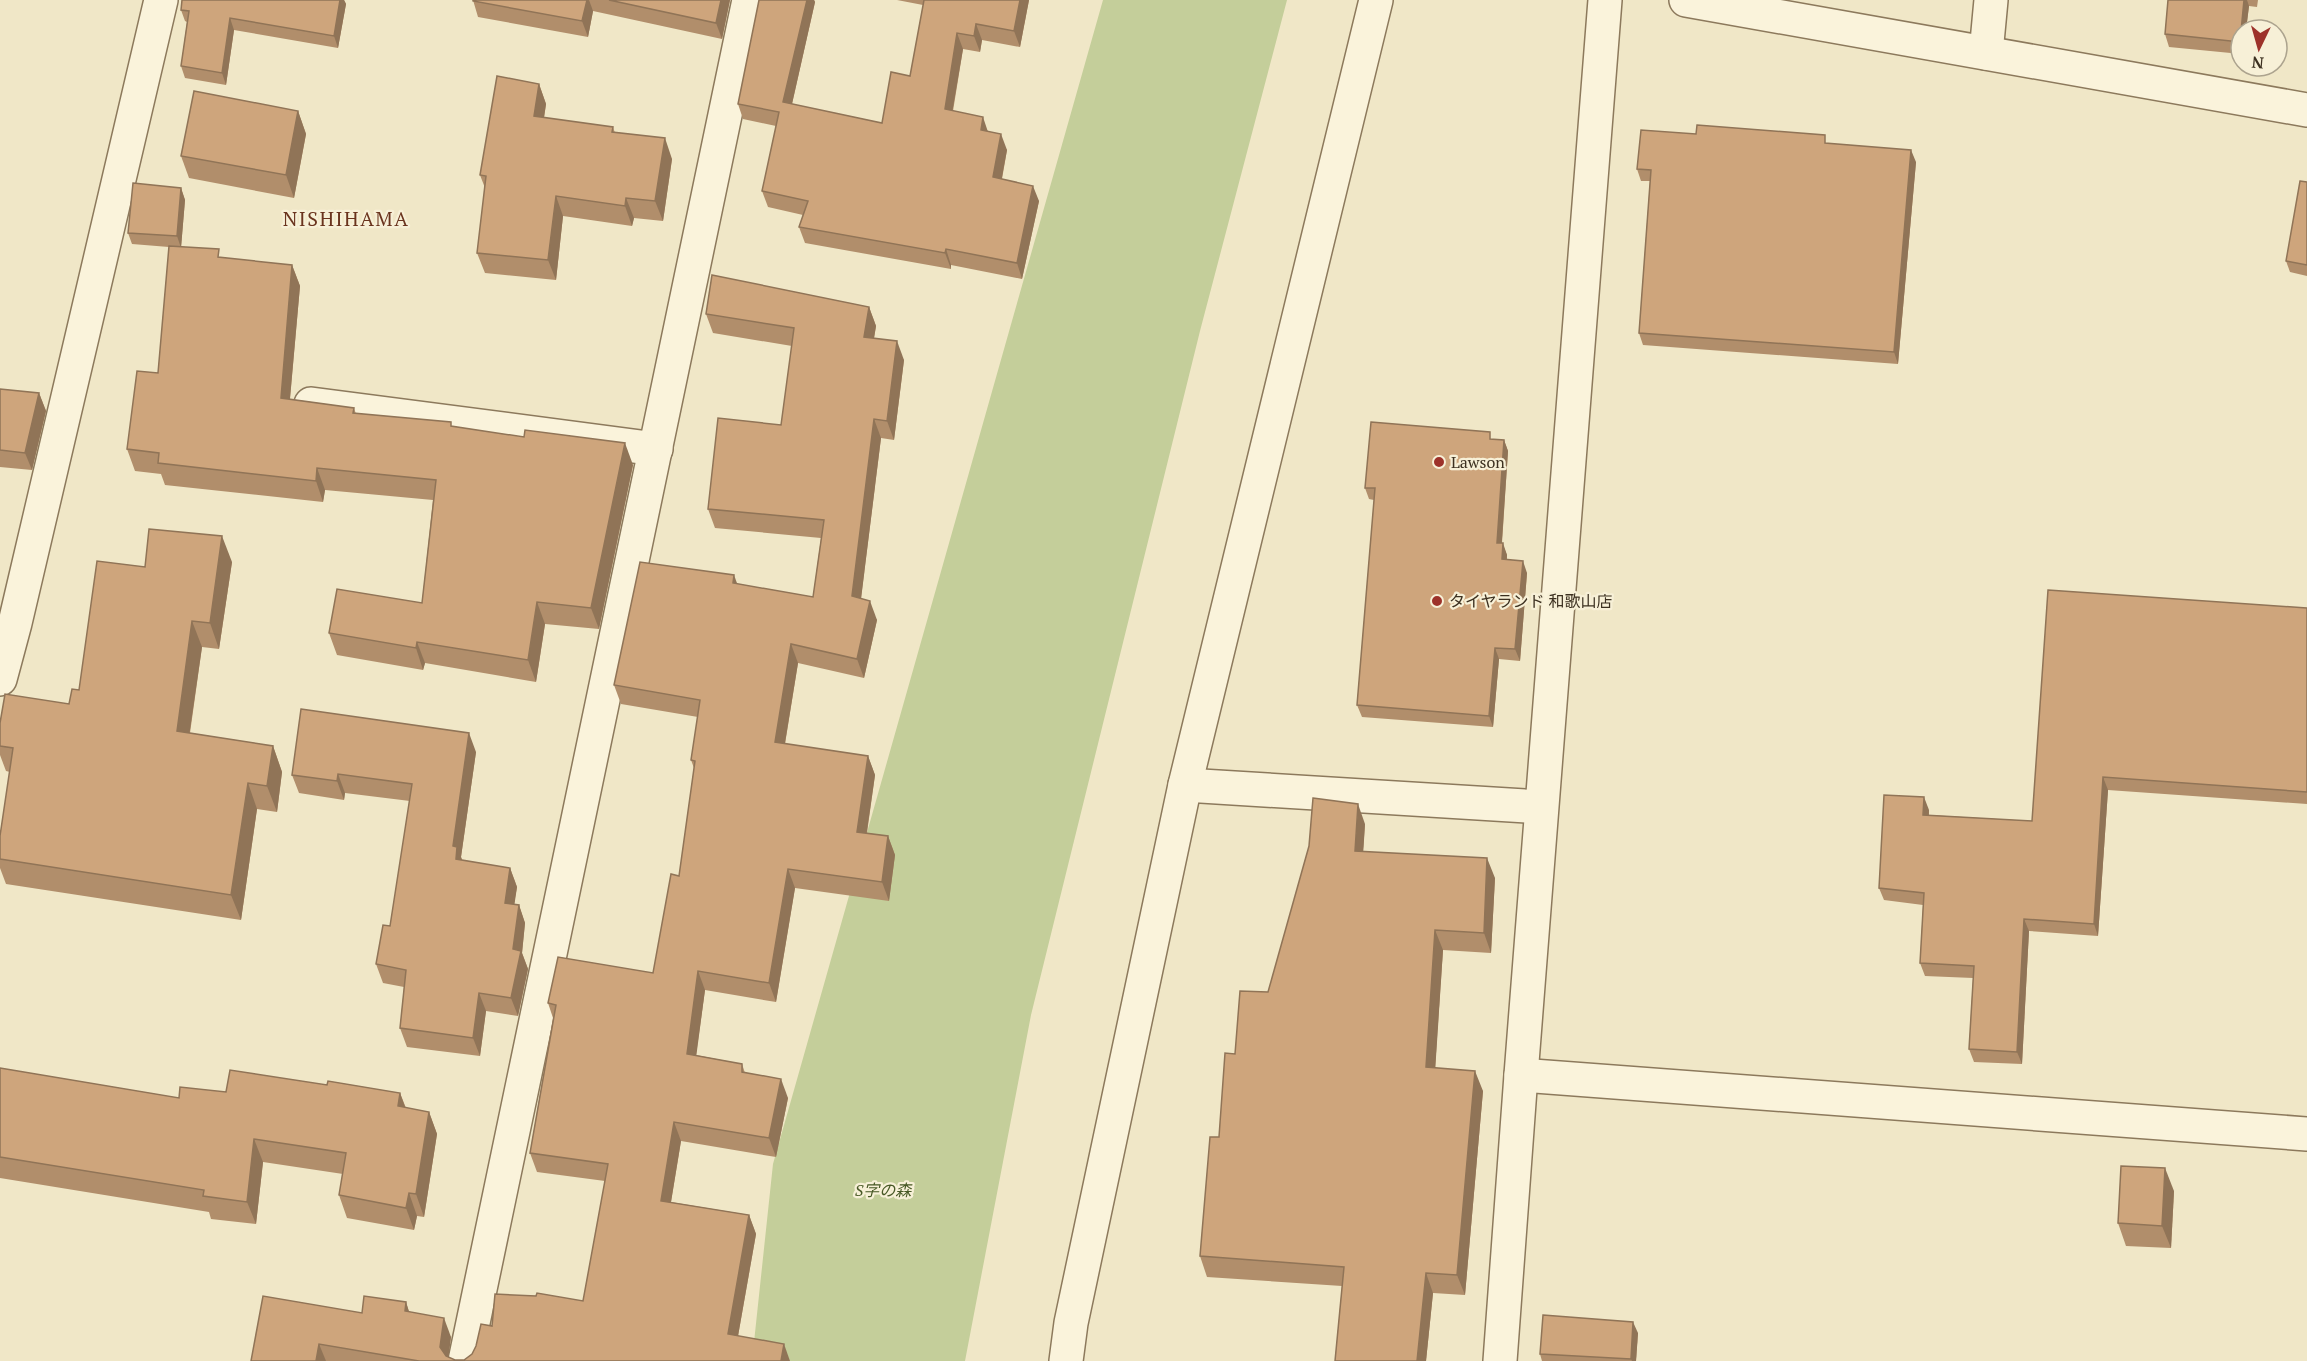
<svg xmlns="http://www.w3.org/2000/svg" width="2307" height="1361" font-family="'PT Serif','Noto Sans JP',serif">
<rect width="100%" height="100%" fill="#f0e7c7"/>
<path fill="#c4ce9a" d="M1103,0H1287L1200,331L1031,1015L965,1361H752L773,1164Z"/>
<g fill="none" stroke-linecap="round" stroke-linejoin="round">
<defs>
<g id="minor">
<path d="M1686,0L2307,110"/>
<path d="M1986,53L1991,0"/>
<path d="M311,404L656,449"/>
<path d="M0,679L15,623L161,0"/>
<path d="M1185,785L1541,807"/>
<path d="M1521,1075L2307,1134"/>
<path d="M465,1361L749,0"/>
<path d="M1066,1361L1071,1323L1185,785L1376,0"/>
<path d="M1500,1361L1521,1075L1605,0"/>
</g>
</defs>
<use href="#minor" stroke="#8c795c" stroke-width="36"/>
<use href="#minor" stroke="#faf3db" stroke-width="33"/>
</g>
<g fill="#b18e6b">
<path d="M182,0H344L346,4L338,48L234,30L226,85L185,78L181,66L187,22L185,21L181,10Z"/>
<path d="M473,0H730L722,39L593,11L588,37L478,17Z"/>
<path d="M759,0H814L815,2L792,104L882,123L910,76L923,5L897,0H1029L1020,47L982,40L980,52L963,49L953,111L988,131L1007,150L1002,179L1039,201L1022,279L951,265V269L805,243L799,227L803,215L768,207L762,191L776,126L743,119L738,104Z"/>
<path d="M2168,0H2258L2257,7L2249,6L2246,30H2241V54L2169,47L2165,34Z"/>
<path d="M539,84L546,104L544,118L613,127L615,133L672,159L663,221L634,218L632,226L563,216L556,280L485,273L477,253L485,188L480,175Z"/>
<path d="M298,111L306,134L294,198L189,178L181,156Z"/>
<path d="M1828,143L1916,162L1898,364L1643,345L1639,333L1650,181H1641L1637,169Z"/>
<path d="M2307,182V276L2290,272L2286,261Z"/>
<path d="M181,188L185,200L181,247L222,258L292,265L300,286L290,399L354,408L356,414L452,426L633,465L599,629L545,624L536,682L425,663L423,670L337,655L329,633L422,603L433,500L325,490L323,502L165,485L161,474L135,471L127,449L158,373L169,247L132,244L128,233Z"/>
<path d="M869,307L876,326L874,338L904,360L894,440L881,438L861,598L877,620L864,678L798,663L785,744L868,756L875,775L867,833L888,836L895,855L889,901L795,888L776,1002L705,990L696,1055L742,1064L745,1073L788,1098L776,1157L681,1141L671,1202L749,1215L756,1234L738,1336L790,1361H251L406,1302L409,1312L451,1337L448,1357L455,1360H464L472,1354L492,1326L583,1301L605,1181L537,1172L530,1153L553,1018L548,1003L653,973L679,876L694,768L691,760L698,717L621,704L614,685L738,584L813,597L821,538L715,528L708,509L781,425L792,346L713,333L706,314Z"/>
<path d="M0,389L39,393L46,411L32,470L0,467Z"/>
<path d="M1493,439L1504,440L1508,451L1502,543L1507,555V560L1527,573L1520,661L1499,659L1493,727L1362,717L1357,705L1374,500L1369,499L1365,488Z"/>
<path d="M232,562L219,649L202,647L190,733L273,746L282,772L277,812L257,809L241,920L6,884L0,868V836L10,772L6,771L0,755V723L69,704L79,690L145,567Z"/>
<path d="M2307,608V804L2108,790L2098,936L2029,931L2022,1064L1974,1062L1969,1049L1973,978L1925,976L1920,963L1923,905L1884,900L1879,888L1929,810V815L2032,821Z"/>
<path d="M476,752L461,857L462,860L510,868L517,887L514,904L519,905L525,923L522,953L528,969L518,1016L486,1011L480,1056L407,1047L400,1028L404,987L383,983L376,964L390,926L410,801L345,793L344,800L299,793L292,775Z"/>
<path d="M1365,824L1363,851L1495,878L1491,953L1443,950L1435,1068L1483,1091L1465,1295L1433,1293L1426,1361H1335L1342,1286L1207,1277L1200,1256L1219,1137L1235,1054L1268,992Z"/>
<path d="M0,1068L179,1098L226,1092L327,1085L400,1093L406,1108L429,1112L437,1134L424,1217L417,1216L414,1230L347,1218L339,1195L343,1174L263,1162L256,1224L211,1219L209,1212L0,1178Z"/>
<path d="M2174,1191L2171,1248L2126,1246L2118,1223Z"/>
<path d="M1638,1333L1636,1361H1542L1540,1354Z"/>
</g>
<g fill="#907457">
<path d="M340,0H344L346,4L338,48L334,36Z"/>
<path d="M587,0H589L593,11L588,37L582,21Z"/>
<path d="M721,0H730L722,39L716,23Z"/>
<path d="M807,0H814L815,2L789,117L783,102Z"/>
<path d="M1020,0H1029L1020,47L1014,31Z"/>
<path d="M2244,0H2247L2249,6L2246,30H2241V46L2240,42Z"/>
<path d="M230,18L234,30L226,85L222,73Z"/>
<path d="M976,24L982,40L980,52L974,36Z"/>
<path d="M957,33L963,49L950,125L945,109Z"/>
<path d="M539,84L546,104L541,136L534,116Z"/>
<path d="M298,111L306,134L294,198L286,175Z"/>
<path d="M983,117L988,132L981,130Z"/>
<path d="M1001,134L1007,150L999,193L993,177Z"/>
<path d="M665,138L672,159L663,221L655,201Z"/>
<path d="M1911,150L1916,162L1898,364L1894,352Z"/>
<path d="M1033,186L1039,201L1022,279L1017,263Z"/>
<path d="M181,188L185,200L181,248L177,236Z"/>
<path d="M556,196L563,216L556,280L548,260Z"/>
<path d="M626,198L634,218L632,226L625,206Z"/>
<path d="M946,249L951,265V269L945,253Z"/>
<path d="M292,265L300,286L288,420L281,398Z"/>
<path d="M869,307L876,326L871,356L864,337Z"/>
<path d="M897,341L904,360L894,440L887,421Z"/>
<path d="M39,393L46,411L32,470L25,453Z"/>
<path d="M874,419L881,438L859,615L852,596Z"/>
<path d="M1504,440L1508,451L1501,554L1497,543Z"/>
<path d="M625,443L633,465L599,629L591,608Z"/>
<path d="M317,468L325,490L323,502L316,481Z"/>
<path d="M222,536L232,562L219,649L210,623Z"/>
<path d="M1503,543L1507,555L1506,571L1502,559Z"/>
<path d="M1523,561L1527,573L1520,661L1515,649Z"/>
<path d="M734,575L741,594L733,583Z"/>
<path d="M870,601L877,620L864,678L857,659Z"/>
<path d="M537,602L545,624L536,682L528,660Z"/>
<path d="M192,621L202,647L186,757L177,731Z"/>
<path d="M417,642L425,663L423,670L416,648Z"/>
<path d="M791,644L798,663L782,761L775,742Z"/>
<path d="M1495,648L1499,659L1493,727L1489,716Z"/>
<path d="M469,733L476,752L461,857L464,865L456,859L453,846Z"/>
<path d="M273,746L282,772L277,812L267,786Z"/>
<path d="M868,756L875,775L864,851L857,832Z"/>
<path d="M338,774L345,793L344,800L337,781Z"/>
<path d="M2103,777L2108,790L2098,936L2094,924Z"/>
<path d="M248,783L257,809L241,920L231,895Z"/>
<path d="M1924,797L1929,810L1928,828L1923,815Z"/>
<path d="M1358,804L1365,824L1362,871L1355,851Z"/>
<path d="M888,836L895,855L889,901L882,882Z"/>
<path d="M1487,858L1495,878L1491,953L1484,933Z"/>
<path d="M510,868L517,887L512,921L505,903Z"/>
<path d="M788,869L795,888L776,1002L769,983Z"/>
<path d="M519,905L525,923L522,953L528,969L518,1016L511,998L513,949Z"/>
<path d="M2024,919L2029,931L2022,1064L2017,1052Z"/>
<path d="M1435,930L1443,950L1434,1088L1426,1067Z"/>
<path d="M698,971L705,990L694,1073L687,1054Z"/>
<path d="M479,993L486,1011L480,1056L473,1038Z"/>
<path d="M1475,1071L1483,1091L1465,1295L1457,1275Z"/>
<path d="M781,1079L788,1098L776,1157L769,1138Z"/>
<path d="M400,1093L408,1115L398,1106Z"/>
<path d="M429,1112L437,1134L424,1217L416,1194Z"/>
<path d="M674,1122L681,1141L668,1220L661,1201Z"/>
<path d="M254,1139L263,1162L256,1224L247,1202Z"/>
<path d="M2165,1168L2174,1191L2171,1248L2162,1226Z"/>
<path d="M409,1193L417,1216L414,1230L406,1208Z"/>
<path d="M749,1215L756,1234L735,1353L728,1334Z"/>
<path d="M1426,1273L1433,1293L1426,1361H1417Z"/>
<path d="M406,1302L412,1321L405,1311Z"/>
<path d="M444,1318L451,1337L448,1361L440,1347Z"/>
<path d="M1633,1322L1638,1333L1636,1361H1632L1631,1359Z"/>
<path d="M319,1344L326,1361H316Z"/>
<path d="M784,1344L790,1361H781Z"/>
</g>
<g fill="#cea57c" stroke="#907457" stroke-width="1.5">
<path d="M182,0H340L334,36L230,18L222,73L181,66L189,11L181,10Z"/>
<path d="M473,0H587L582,21L473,1Z"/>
<path d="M609,0H721L716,23Z"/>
<path d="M759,0H807L783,102L882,123L891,72L910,76L924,0H1020L1014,31L976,24L974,36L957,33L945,109L983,117L981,130L1001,134L993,177L1033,186L1017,263L946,249L945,253L799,227L808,201L762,191L779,112L738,104Z"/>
<path d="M2168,0H2244L2240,42L2165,34Z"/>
<path d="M497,76L539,84L534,116L613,127L612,132L665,138L655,201L626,198L625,206L556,196L548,260L477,253L486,176L480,175Z"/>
<path d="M194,91L298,111L286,175L181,156Z"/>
<path d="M1697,125L1825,135V143L1911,150L1894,352L1639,333L1651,170L1637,169L1641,130L1696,134Z"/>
<path d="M2300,181L2307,182V265L2286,261Z"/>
<path d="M133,183L181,188L177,236L128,233Z"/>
<path d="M169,246L219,249L218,257L292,265L281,398L354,408L353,413L451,422V426L524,437L525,430L625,443L591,608L537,602L528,660L417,642L416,648L329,633L337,589L422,603L436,480L317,468L316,481L158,463L159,453L127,449L137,371L158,373Z"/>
<path d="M712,275L869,307L864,337L897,341L887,421L874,419L852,596L870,601L857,659L791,644L775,742L868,756L857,832L888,836L882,882L788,869L769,983L698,971L687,1054L742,1064V1072L781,1079L769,1138L674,1122L661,1201L749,1215L728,1334L784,1344L781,1361H419L319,1344L316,1361H251L263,1296L362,1313L364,1296L406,1302L405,1311L444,1318L440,1347L446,1356L455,1360H464L472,1354L476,1346L481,1324L492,1326L495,1294L536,1296L537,1293L583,1301L608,1164L530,1153L556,1005L548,1003L558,957L653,973L671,874L679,876L695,761L691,760L700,700L614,685L640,562L734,575L733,583L813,597L824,520L708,509L718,418L781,425L794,328L706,314Z"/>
<path d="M0,389L39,393L25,453L0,450Z"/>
<path d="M1371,422L1490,432V439L1504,440L1497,543H1503L1502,559L1523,561L1515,649L1495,648L1489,716L1357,705L1375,488H1365Z"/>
<path d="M149,529L222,536L210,623L192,621L177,731L273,746L267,786L248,783L231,895L0,859V836L13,748L0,746V723L5,694L69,704L72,689L79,690L97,561L145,567Z"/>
<path d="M2048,590L2307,608V792L2103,777L2094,924L2024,919L2017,1052L1969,1049L1974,966L1920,963L1924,893L1879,888L1884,795L1924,797L1923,815L2032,821Z"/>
<path d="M301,709L469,733L453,846L457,847L456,859L510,868L505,903L519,905L513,949L521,951L511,998L479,993L473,1038L400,1028L406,970L376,964L383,925L390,926L412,784L338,774L337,781L292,775Z"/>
<path d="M1313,798L1358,804L1355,851L1487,858L1484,933L1435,930L1426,1067L1475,1071L1457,1275L1426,1273L1417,1361H1335L1344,1267L1200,1256L1210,1137H1219L1225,1053L1235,1054L1240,991L1268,992L1309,846Z"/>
<path d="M0,1068L179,1098L180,1087L226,1092L230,1070L327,1085L328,1081L400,1093L398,1106L429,1112L416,1194L409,1193L406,1208L339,1195L346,1153L254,1139L247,1202L203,1196L204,1190L0,1157Z"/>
<path d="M2121,1166L2165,1168L2162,1226L2118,1223Z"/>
<path d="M1543,1315L1633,1322L1631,1359L1540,1354Z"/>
</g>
<g fill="#9d322a" stroke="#f7f0d7" stroke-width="2">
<circle cx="1439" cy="462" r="6"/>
<circle cx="1437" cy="601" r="6"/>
</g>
<g text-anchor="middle" stroke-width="4.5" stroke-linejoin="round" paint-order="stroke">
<g font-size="16" fill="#3c3020" stroke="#f7f0d7" text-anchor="start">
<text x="1451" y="468">Lawson</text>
<text x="1449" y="607">タイヤランド 和歌山店</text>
</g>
<g font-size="16" font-style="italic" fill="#485926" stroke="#f7f0d7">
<text x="883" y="1196">S字の森</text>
</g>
<g font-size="20" letter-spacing="1.5" fill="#6a341e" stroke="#f7f0d7">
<text x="346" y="226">NISHIHAMA</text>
</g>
</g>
<g transform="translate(2259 48) rotate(185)"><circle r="28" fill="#f7f0d7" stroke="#aca38e" stroke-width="1.5"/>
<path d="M0-4.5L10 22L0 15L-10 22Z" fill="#9d322a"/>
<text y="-9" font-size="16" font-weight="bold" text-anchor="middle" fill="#3c3020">N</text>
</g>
</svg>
